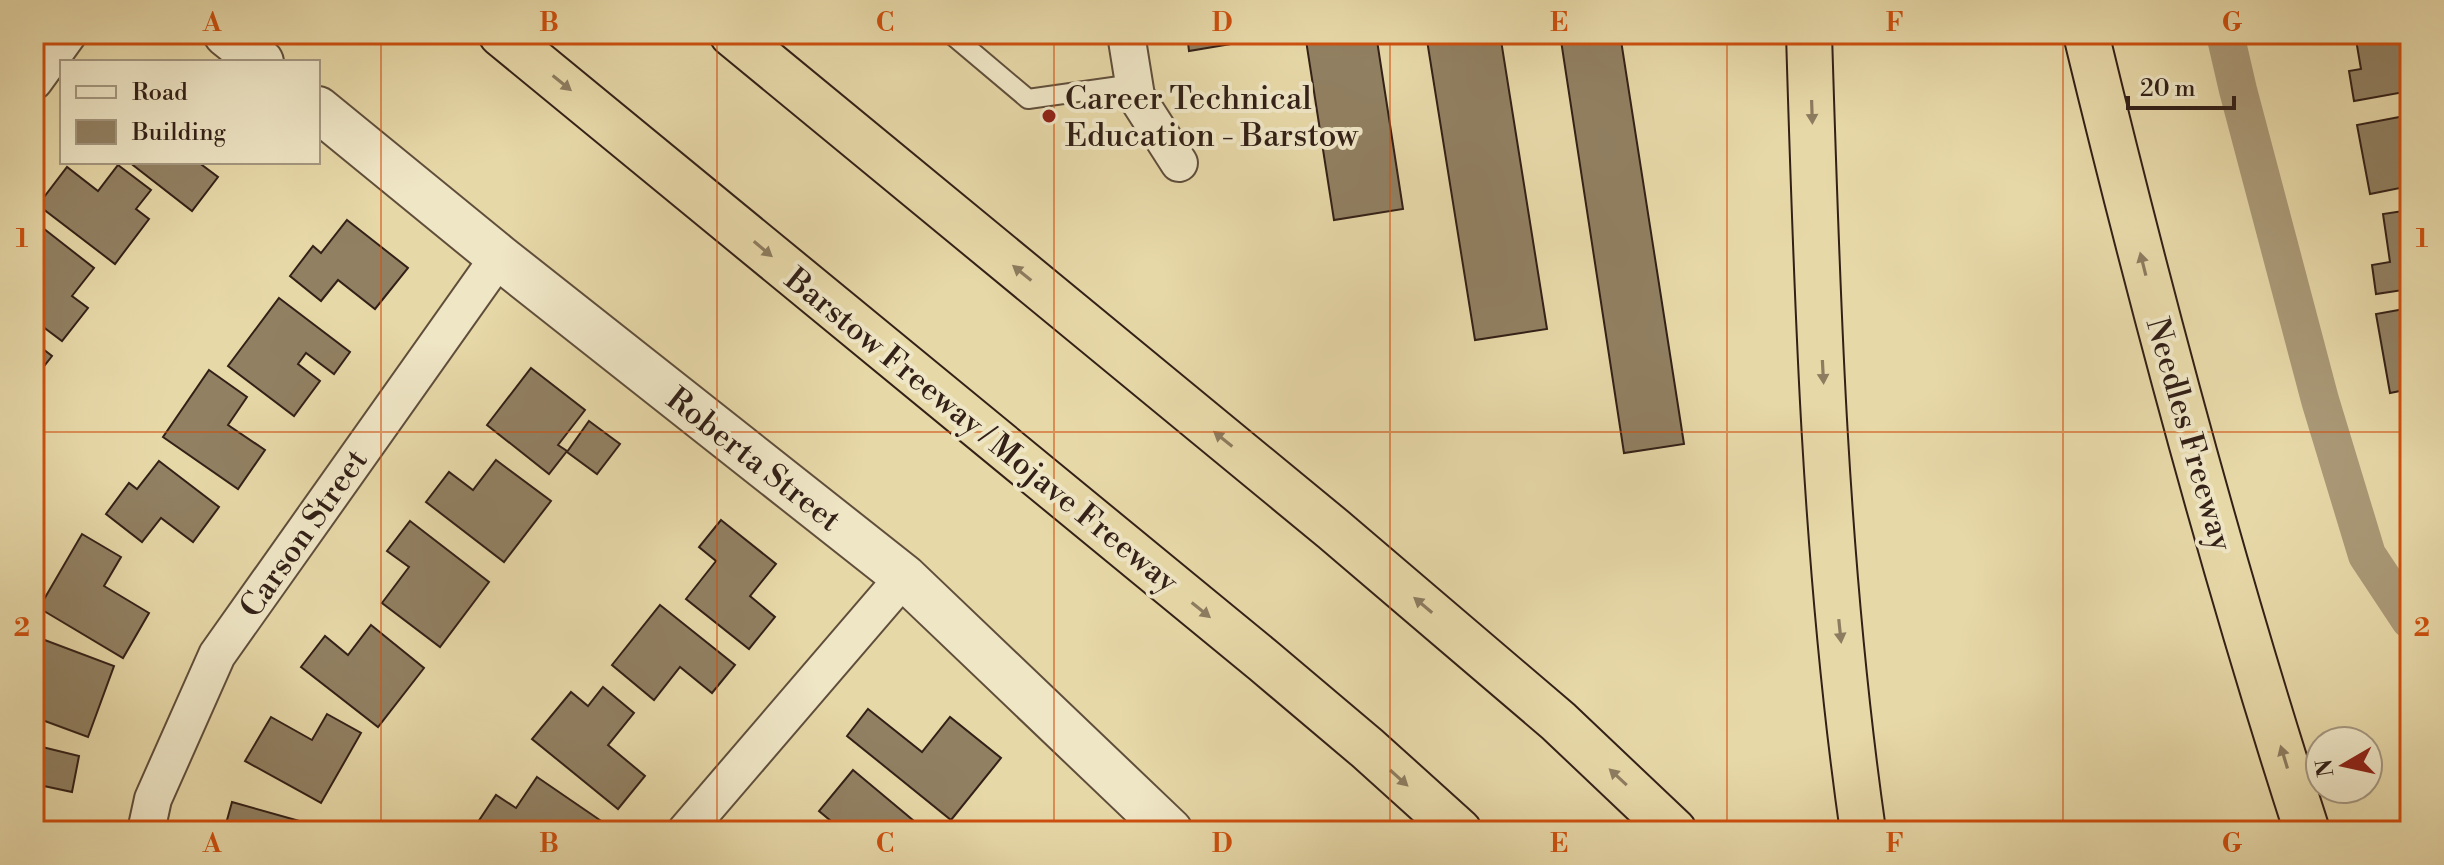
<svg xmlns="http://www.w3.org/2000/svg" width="2444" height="865" font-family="'Libre Bodoni',serif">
<rect width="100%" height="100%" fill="#e7d8a8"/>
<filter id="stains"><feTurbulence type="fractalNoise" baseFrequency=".0025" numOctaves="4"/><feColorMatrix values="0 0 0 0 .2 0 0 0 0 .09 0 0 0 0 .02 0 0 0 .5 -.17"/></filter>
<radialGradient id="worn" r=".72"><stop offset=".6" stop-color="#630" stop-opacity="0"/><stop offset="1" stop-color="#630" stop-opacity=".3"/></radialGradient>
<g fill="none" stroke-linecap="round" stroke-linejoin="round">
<path stroke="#a97" stroke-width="38" d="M2225,34L2238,90L2320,400L2367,555L2410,620"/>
</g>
<g fill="#918062" stroke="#332017" stroke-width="2">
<path d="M1187,34H1254L1255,40L1189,51Z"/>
<path d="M1305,34H1376L1403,209L1334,220Z"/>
<path d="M1426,34H1500L1547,329L1475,340Z"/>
<path d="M1560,34H1620L1684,444L1624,453Z"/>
<path d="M2355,34H2410V91L2354,101L2349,71L2361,69Z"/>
<path d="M2410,115V186L2370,194L2357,125Z"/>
<path d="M129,162H198L218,177L192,211Z"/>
<path d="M118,165L151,190L136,209L149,219L115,264L38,205L67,167L98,191Z"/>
<path d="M2410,210V289L2376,294L2372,265L2390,262L2383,214Z"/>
<path d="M347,220L408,268L375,309L338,280L321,301L290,276L313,246L321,253Z"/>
<path d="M34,221L94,268L72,296L88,308L62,341L34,320Z"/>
<path d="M279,298L350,352L334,374L306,353L298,364L320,381L294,416L228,366Z"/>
<path d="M2410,308V389L2390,393L2376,314Z"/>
<path d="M34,342L52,356L34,379Z"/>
<path d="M531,368L585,410L558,445L567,451L549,474L487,425Z"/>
<path d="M209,370L247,397L228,425L265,450L238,489L163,437Z"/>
<path d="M589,421L620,444L597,474L567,452Z"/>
<path d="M496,460L551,501L504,562L426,502L449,472L473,490Z"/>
<path d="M159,461L219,507L193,542L161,518L142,542L106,514L129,483L137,489Z"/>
<path d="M721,520L776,564L750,596L775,617L749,649L686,599L716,561L699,547Z"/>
<path d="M410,521L489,582L440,647L382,603L409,567L387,551Z"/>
<path d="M82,534L121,557L104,586L149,613L123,658L39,608Z"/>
<path d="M660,605L735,665L712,693L680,667L654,700L612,665Z"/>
<path d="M371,625L424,668L378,727L301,667L325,636L348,655Z"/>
<path d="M34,636L114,666L88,737L34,717Z"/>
<path d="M603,687L634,713L608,745L645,776L618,809L532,739L571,692L588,706Z"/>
<path d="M868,709L922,752L950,717L1001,758L951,820L847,736Z"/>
<path d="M327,714L361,733L321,803L245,761L271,717L312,740Z"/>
<path d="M34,745L79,756L72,792L39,785L34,806Z"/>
<path d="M853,770L926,831H843L819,811Z"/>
<path d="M537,777L607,825L603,831H472L496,795L516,808Z"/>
<path d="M232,802L310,824L308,831H224Z"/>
</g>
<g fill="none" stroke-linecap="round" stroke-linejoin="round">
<defs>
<path id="service" d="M951,34L1028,99L1134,84"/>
<g id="minor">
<path d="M1126,34L1136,96L1179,163"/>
<path d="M34,81L68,34"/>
<path d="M146,831L153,799L217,655L499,257"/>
<path d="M686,831L904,577"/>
</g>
<g id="tertiary">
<path d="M226,34L261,62"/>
<path d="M318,109L499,257L904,577L1170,831"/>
</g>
<g id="motorway">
<path d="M501,34L1264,661L1367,748L1459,831"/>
<path d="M732,34L1333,529L1558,721L1674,831"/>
<path d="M1809,34C1817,300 1825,567 1863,831"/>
<path d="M2086,34C2151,302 2222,569 2307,831"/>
</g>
</defs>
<use href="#service" stroke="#604e3b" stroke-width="22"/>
<use href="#minor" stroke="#604e3b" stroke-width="40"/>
<use href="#tertiary" stroke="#604e3b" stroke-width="48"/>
<use href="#motorway" stroke="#332017" stroke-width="48"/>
<use href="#service" stroke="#efe6c6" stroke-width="18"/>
<use href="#minor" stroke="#efe6c6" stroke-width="36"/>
<use href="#tertiary" stroke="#efe6c6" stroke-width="44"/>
<use href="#motorway" stroke="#e7d8a8" stroke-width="44"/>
</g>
<defs><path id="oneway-solid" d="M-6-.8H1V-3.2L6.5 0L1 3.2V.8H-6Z" transform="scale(2)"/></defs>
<g fill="#8d7c60">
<use href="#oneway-solid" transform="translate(562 83) rotate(39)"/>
<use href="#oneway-solid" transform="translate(1812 112) rotate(88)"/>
<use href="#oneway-solid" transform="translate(763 249) rotate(40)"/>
<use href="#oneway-solid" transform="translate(2143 264) rotate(-104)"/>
<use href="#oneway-solid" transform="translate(1022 273) rotate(-141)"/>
<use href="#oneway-solid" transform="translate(1823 372) rotate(87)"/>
<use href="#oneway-solid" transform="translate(1223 439) rotate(-141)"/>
<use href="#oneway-solid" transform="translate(1423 605) rotate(-140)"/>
<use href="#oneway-solid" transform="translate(1201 610) rotate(39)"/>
<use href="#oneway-solid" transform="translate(1840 631) rotate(84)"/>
<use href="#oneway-solid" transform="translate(2284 757) rotate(-107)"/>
<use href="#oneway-solid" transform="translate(1618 777) rotate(-137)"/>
<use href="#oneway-solid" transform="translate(1399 778) rotate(42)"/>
</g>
<path fill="none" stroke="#cd500e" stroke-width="2" stroke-opacity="0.55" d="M381,34V831M717,34V831M1054,34V831M1390,34V831M1727,34V831M2063,34V831M34,432H2410"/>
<circle fill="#8f2418" stroke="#efe6c6" stroke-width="3" cx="1049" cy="116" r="8"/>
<g text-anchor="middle" stroke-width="8" stroke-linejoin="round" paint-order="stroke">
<g font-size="32" fill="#332017" stroke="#efe6c6" text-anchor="start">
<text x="1065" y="109">Career Technical<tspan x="1065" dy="37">Education - Barstow</tspan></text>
</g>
<g font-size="32" fill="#332017" stroke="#efe6c6">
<text transform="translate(982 430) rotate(39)" y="11">Barstow Freeway / Mojave Freeway</text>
<text transform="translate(2190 434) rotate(74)" y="11">Needles Freeway</text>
<text transform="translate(754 459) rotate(38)" y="11">Roberta Street</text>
<text transform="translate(303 533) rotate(-55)" y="11">Carson Street</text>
</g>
</g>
<rect width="2444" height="865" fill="none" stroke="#e7d8a8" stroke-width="88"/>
<rect x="60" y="60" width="260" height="104" fill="#efe6c6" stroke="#a49780" stroke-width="2"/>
<rect x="76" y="86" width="40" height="12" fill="#efe6c6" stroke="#a49780" stroke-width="2"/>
<text x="132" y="100" font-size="24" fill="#332017">Road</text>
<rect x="76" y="120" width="40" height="24" fill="#918062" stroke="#a49780" stroke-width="2"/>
<text x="132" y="140" font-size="24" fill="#332017">Building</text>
<g transform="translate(2344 765) rotate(261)"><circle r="38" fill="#efe6c6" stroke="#a49780" stroke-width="2"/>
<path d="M0-6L14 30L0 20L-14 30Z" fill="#8f2418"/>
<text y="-12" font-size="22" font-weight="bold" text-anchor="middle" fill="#332017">N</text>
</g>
<path d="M2128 96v12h106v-12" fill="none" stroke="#332017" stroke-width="4"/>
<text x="2140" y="96" font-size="24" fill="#332017" stroke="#efe6c6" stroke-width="6" paint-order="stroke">20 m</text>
<rect x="44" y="44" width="2356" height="777" fill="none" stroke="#cd500e" stroke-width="3"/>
<g font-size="26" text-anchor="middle" font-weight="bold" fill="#cd500e">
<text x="212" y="31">A</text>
<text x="549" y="31">B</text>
<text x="885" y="31">C</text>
<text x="1222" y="31">D</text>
<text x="1559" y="31">E</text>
<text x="1895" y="31">F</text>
<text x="2232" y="31">G</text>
<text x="22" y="247">1</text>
<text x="2422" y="247">1</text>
<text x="22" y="636">2</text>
<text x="2422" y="636">2</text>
<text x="212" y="852">A</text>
<text x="549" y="852">B</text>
<text x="885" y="852">C</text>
<text x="1222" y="852">D</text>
<text x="1559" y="852">E</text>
<text x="1895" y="852">F</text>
<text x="2232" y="852">G</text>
</g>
<rect width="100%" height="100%" filter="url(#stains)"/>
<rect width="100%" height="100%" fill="url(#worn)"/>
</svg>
